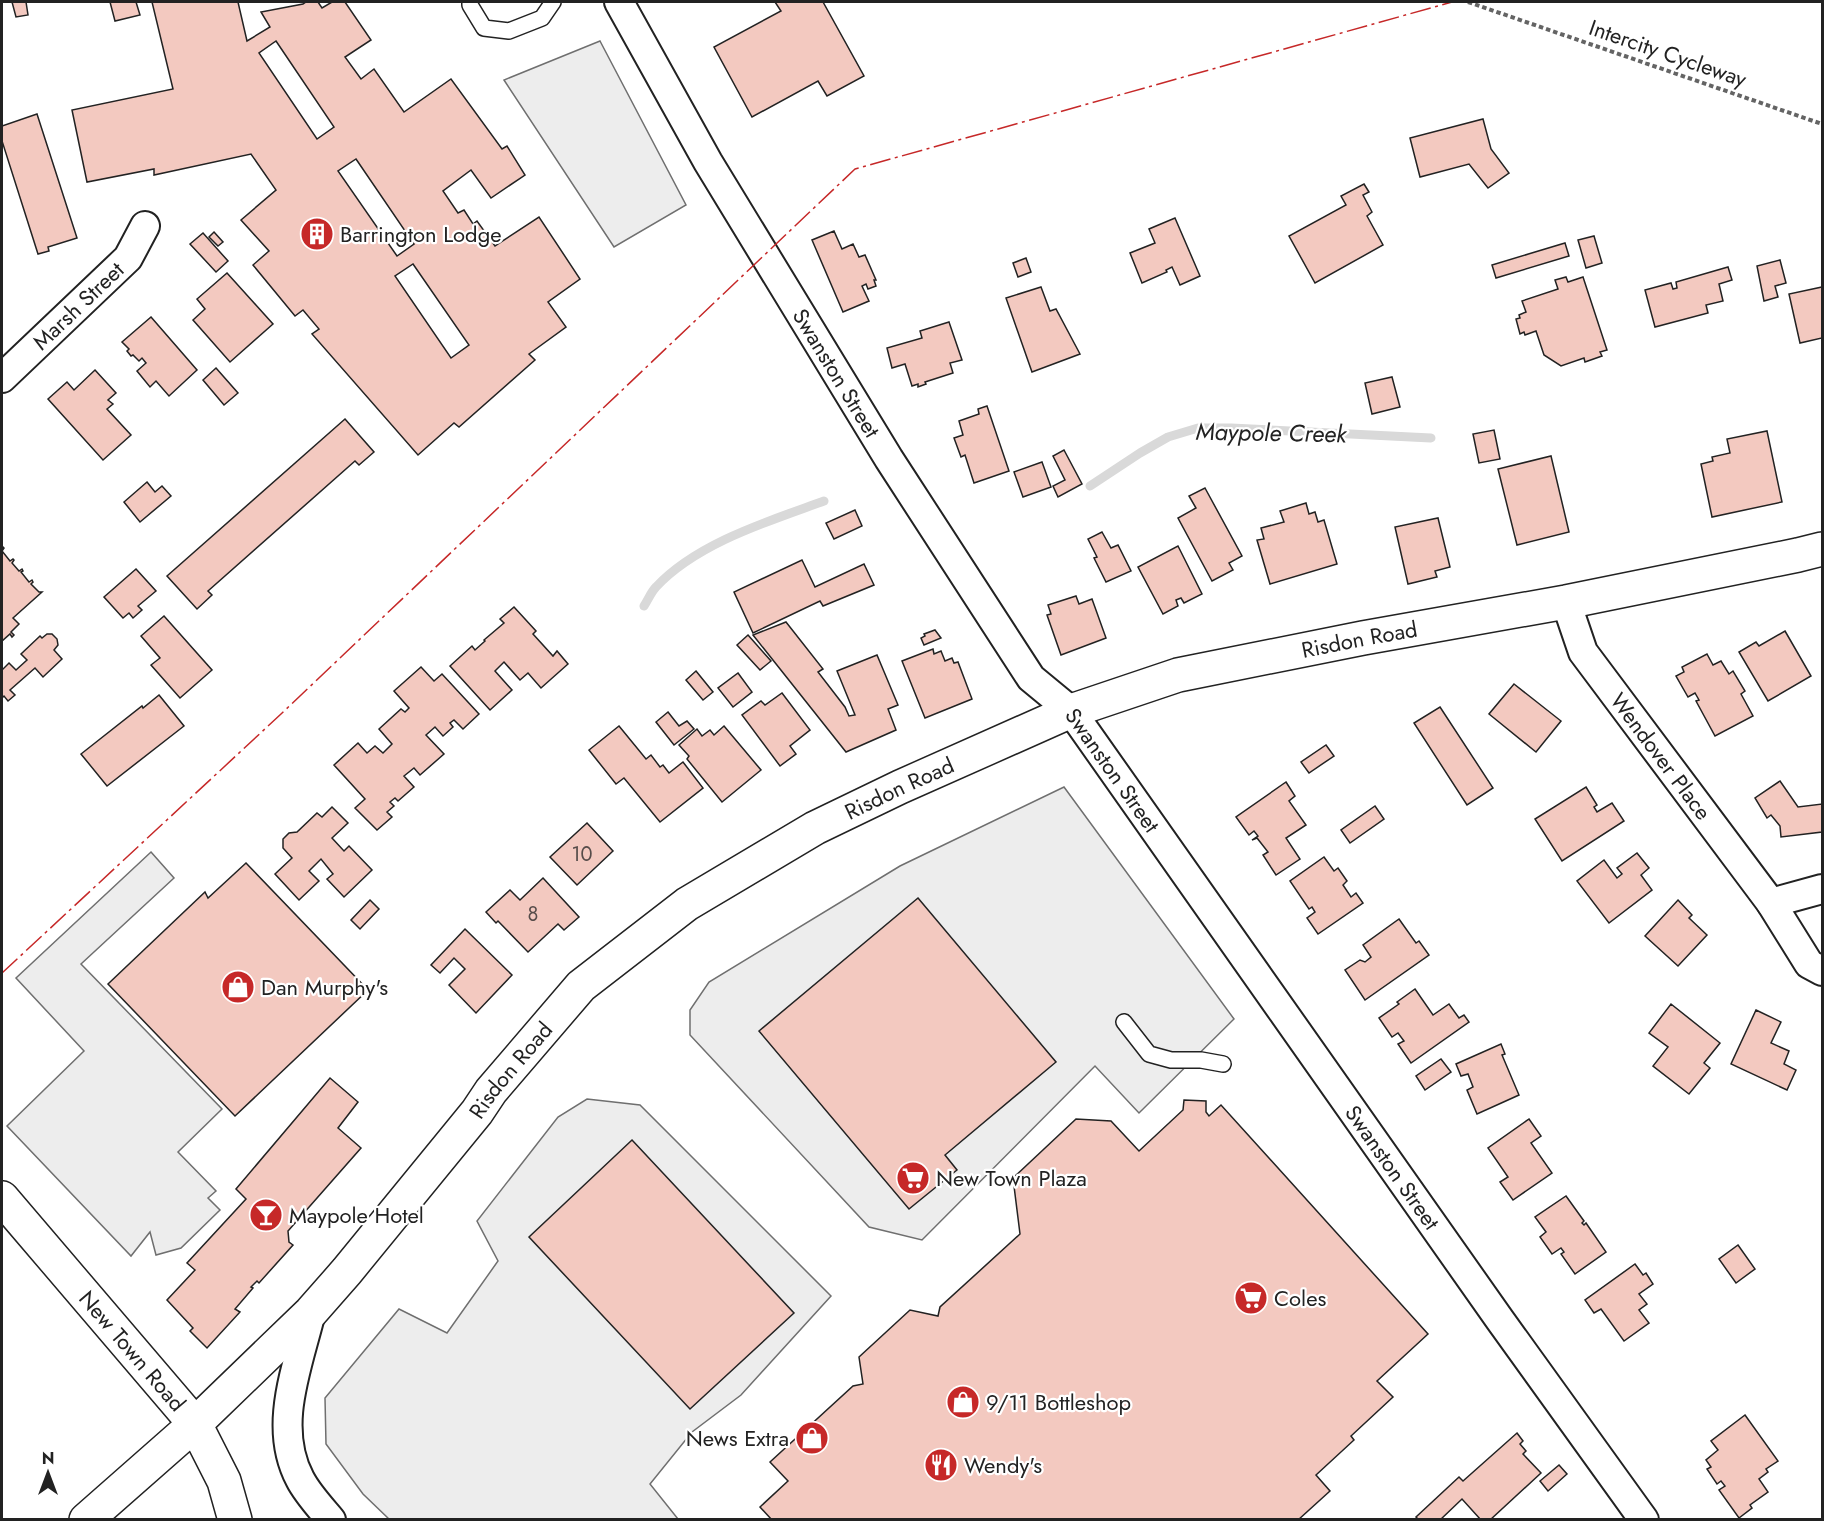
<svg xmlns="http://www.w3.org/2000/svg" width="1824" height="1521" font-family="Jost,sans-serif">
<rect width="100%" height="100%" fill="#fff"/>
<g fill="#ededed" stroke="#6f6f6f" stroke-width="1.5">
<path d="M600,41L686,205L614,247L504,80Z"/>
<path d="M1064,787L1234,1019L1139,1113L1095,1066L922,1240L869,1227L690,1035V1010L709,982L900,866Z"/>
<path d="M151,852L174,878L81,964L222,1109L178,1152L216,1191L208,1198L220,1210L181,1248L156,1255L150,1232L131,1256L7,1126L84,1051L16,978Z"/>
<path d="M587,1099L640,1105L831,1296L741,1395L692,1432L650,1484L678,1519H389L363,1494L326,1444L325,1398L399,1309L447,1333L498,1261L477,1221L558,1117Z"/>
</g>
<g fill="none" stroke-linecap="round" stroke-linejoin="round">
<g stroke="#d9d9d9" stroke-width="9">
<path d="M1090,486L1140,453L1168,437L1198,428H1231L1431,438"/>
<path d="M644,606C648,600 651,592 656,587C697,543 769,521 824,501"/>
</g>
</g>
<g fill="#f3c9c0" stroke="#222" stroke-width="1.5" fill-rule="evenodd">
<path d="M12,2H26L28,15L16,17Z"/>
<path d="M110,2H136L140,15L115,21Z"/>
<path d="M152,2H238L247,41L270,27L261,12L303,4L306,2H318L322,8L332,2H345L371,40L345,57L361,79L374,69L404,112L451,79L502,149L507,146L525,175L491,198L471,170L443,191L458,213L464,210L473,224L477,221L495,246L539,217L580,279L548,302L566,327L529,354L535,360L459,427L454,423L418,455L312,334L319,329L303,310L295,316L253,265L269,251L241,220L276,190L251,154L154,175V169L87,182L72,110L173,89ZM276,41L334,127L317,139L259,53ZM356,159L414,244L397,256L338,171ZM413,264L469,345L451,358L395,276Z"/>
<path d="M775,2H823L864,76L827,96L818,81L752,117L714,47L781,11Z"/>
<path d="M37,114L77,238L48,247L49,251L38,254L2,141V126Z"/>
<path d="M1483,119L1491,149L1509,173L1488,188L1469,164L1420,177L1410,138Z"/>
<path d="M1364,184L1369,192L1363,195L1372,212L1367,216L1383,245L1315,283L1289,236L1346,205L1341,196Z"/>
<path d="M1175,218L1200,276L1180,285L1172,267L1166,270L1167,272L1142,283L1130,253L1155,243L1149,229Z"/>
<path d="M834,231L842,249L853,244L859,257L865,255L876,280H874L876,286L868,289L866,284L862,286L869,301L843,312L812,240Z"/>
<path d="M214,232L223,242L218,246L209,237Z"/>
<path d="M203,233L228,261L216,272L190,244Z"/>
<path d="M1594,236L1602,263L1586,268L1578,240Z"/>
<path d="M1565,243L1569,256L1496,278L1492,265Z"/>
<path d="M1026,258L1031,272L1018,277L1013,263Z"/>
<path d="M1780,260L1786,283L1775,286L1778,297L1764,301L1757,266Z"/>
<path d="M1728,267L1732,280L1719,284L1723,301L1706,305L1708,313L1655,327L1645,290L1671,283L1673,289L1677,288L1676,282Z"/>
<path d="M227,273L273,324L230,362L193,320L205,309L197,299Z"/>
<path d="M1566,277L1568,282L1583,277L1607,350L1600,352L1602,356L1585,362L1584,358L1561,366L1544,355L1536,331L1525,335L1524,332L1520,334L1516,319L1520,318L1519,315L1526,312L1522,301L1558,289L1555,280Z"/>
<path d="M1041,287L1050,311L1056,309L1080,354L1032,372L1006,298Z"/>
<path d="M1822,287V338L1800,343L1789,294Z"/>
<path d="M151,317L197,370L169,396L156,381L150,387L137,371L146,363L142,358L139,361L133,355L131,356L127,351L129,349L122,342Z"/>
<path d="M949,322L962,360L950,363L953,373L925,382L926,384L918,387V384L912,386L905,364L892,368L887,348L922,338L920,331Z"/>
<path d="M216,368L238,393L224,405L203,380Z"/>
<path d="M95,370L116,393L108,400L113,404L107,409L131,435L103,460L48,399L67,382L74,390Z"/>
<path d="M1392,377L1400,407L1372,414L1365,383Z"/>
<path d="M987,406L1009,471L974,483L965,455L961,457L954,438L963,435L959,421L979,414L978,409Z"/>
<path d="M345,419L374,452L359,465L355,461L208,591L212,595L197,609L167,576Z"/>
<path d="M1494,430L1500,459L1479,463L1473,434Z"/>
<path d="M1767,431L1782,502L1712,517L1701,464L1713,461L1712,457L1730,453L1727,439Z"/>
<path d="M1064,450L1082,484L1058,497L1053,486L1065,480L1053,456Z"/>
<path d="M1551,456L1569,532L1517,545L1498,469Z"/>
<path d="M1042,462L1051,487L1023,497L1014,472Z"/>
<path d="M147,482L155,492L162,486L171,496L140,522L124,502Z"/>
<path d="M1205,488L1242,556L1229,563L1233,570L1212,581L1178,518L1196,508L1189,496Z"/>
<path d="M1306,503L1309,514L1315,512L1318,522L1324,520L1337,564L1270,584L1257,540L1264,539L1261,528L1284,522L1280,511Z"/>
<path d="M855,510L862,526L834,539L826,523Z"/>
<path d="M1438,518L1450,567L1435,571L1437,577L1408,584L1395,527Z"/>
<path d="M1102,532L1111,548L1118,545L1131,571L1106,582L1094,558L1097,557L1088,539Z"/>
<path d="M1178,546L1202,594L1184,603L1181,598L1176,600L1178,606L1163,614L1138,567Z"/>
<path d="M3,547L4,548L2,551L10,561L13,559L14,560L12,563L19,571L22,569L23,571L21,572L29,582L32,580L33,582L31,584L39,592H42L13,618L19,624L11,632L14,635L12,637L10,634L2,641V549Z"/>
<path d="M802,560L815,587L864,564L874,585L823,606L820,601L753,633L734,592Z"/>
<path d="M136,569L156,591L138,606L142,610L133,618L129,613L123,618L104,597Z"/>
<path d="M1076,596L1079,604L1092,599L1106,638L1061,655L1047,615L1051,614L1048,605Z"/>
<path d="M514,607L536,631L533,634L553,656L557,651L568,664L541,688L528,673L520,680L504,662L495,671L512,690L490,710L450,666L472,646L475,650L485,641L484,640L504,623L500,619Z"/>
<path d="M164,616L212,670L180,698L151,665L160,658L141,636Z"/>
<path d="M786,622L823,669L818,672L845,707L849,716L855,715L837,671L877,655L898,705L888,709L896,730L846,752L753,635Z"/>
<path d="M935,630L941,638L924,645L921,638L925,636L924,634Z"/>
<path d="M1785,631L1811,676L1768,701L1739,652L1756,642L1759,646Z"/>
<path d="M47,634H52L57,639L58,645L54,650L62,659L43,677L35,668L10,690L15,695L8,701L4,696L2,698V670L9,663L16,670L27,660L21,654L40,636L42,638Z"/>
<path d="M748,635L771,661L760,670L737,645Z"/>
<path d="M933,649L934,654L941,651L945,661L952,658L954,663L958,662L972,699L925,718L902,661Z"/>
<path d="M1707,654L1713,665L1721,661L1729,674L1733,671L1745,691L1741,694L1753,716L1715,736L1696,701L1699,700L1695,693L1688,697L1676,676L1684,672L1682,667Z"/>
<path d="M421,667L434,681L442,674L479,714L463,729L454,720L450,723L453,727L443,736L435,727L426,735L444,754L420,775L414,768L404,776L414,787L398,801L395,798L390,802L394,806L387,812L392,817L377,830L355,808L365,799L334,765L358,743L367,753L375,746L383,753L392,744L379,729L401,709L405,712L409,708L394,691Z"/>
<path d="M696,671L713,692L703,700L686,680Z"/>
<path d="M738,673L752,692L733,707L718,688Z"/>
<path d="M1514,684L1561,721L1536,752L1489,714Z"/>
<path d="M782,693L810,730L790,746L796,754L780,766L742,715L761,701L765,705Z"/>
<path d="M159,695L184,726L107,786L81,754L142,706L143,708Z"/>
<path d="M1440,707L1493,788L1467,805L1414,723Z"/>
<path d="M668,712L679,726L687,721L694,729L674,745L656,722Z"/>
<path d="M619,726L646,759L651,755L660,767L663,765L669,773L683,762L703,788L660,822L624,778L616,784L589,750Z"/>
<path d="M724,726L761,770L722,802L687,759L689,756L679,745L697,729L702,736L710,730L714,735Z"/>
<path d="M1326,745L1334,756L1309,773L1301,762Z"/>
<path d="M1780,781L1798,807L1822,804V832L1781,837L1780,826L1771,815L1767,818L1755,798Z"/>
<path d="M1286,782L1295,796L1289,801L1306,825L1286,838L1300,859L1276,875L1263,855L1268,852L1257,838L1252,840L1258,836L1254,831L1249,835L1236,817Z"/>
<path d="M1586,787L1597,805L1594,807L1597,812L1612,803L1624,821L1562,861L1535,819Z"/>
<path d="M1375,806L1384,819L1350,843L1341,830Z"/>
<path d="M332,807L348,823L332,838L344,851L349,846L372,870L344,897L327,879L333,874L321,859L309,871L319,881L299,900L275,874L292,858L283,848V839L289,833L297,832L317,813L322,817Z"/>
<path d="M587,823L613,851L577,885L550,857Z"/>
<path d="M1637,853L1649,868L1641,875L1652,890L1609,923L1577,881L1604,860L1617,878L1622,874L1617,868Z"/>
<path d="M1324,857L1334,871L1338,868L1347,881L1343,885L1351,897L1356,893L1363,903L1318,934L1307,918L1315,912L1312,907L1309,909L1290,881Z"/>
<path d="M246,863L368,990L235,1116L108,984L205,892L208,898Z"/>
<path d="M543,878L579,917L564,930L558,924L528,952L498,921L496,923L486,912L510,890L520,900Z"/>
<path d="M918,898L1056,1062L945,1155L957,1170L909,1209L759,1031Z"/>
<path d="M370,900L379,909L360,929L351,920Z"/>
<path d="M1678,900L1692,915L1689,918L1707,935L1678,966L1645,936Z"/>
<path d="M1399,919L1416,943L1419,941L1429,955L1365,1000L1345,970L1360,960L1365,962L1371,957L1363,945Z"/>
<path d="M465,929L512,975L476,1013L449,985L465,969L454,958L440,973L431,965Z"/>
<path d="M1415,989L1433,1015L1449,1004L1459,1018L1464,1015L1469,1022L1411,1063L1398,1044L1404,1041L1398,1033L1392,1037L1379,1018L1399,1004L1397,1002Z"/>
<path d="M1671,1004L1720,1043L1704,1063L1710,1068L1689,1094L1653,1066L1668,1047L1649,1033Z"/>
<path d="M1756,1010L1781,1022L1771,1043L1789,1051L1784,1064L1796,1070L1787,1090L1731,1064Z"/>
<path d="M1501,1044L1505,1054L1502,1055L1519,1095L1477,1114L1467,1090L1473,1087L1468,1074L1461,1076L1456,1064Z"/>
<path d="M1441,1059L1451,1072L1425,1090L1416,1076Z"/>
<path d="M330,1078L358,1102L338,1128L361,1148L288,1231L289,1242L293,1245L259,1283L257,1281L251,1287L253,1288L235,1309L240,1312L207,1348L190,1331L193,1328L167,1300L195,1270L187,1263L246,1199L236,1189Z"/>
<path d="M1184,1100L1206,1101V1112L1209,1116L1221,1105L1428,1334L1377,1381L1393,1397L1351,1436L1354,1440L1316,1475L1330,1491L1298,1520H772L760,1507L788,1481L770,1462L853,1386L863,1384L859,1357L910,1310L938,1316L940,1307L1020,1234L1013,1178L1076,1119L1111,1121L1139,1151L1183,1110Z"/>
<path d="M1529,1119L1541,1136L1531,1143L1552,1173L1513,1200L1500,1182L1508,1177L1488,1148Z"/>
<path d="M632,1140L794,1313L690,1409L529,1237Z"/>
<path d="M1566,1196L1584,1221L1582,1223L1584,1225L1586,1223L1606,1252L1575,1274L1561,1254L1564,1252L1561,1248L1552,1254L1540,1237L1546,1232L1535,1217Z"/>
<path d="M1738,1245L1755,1269L1736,1283L1719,1259Z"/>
<path d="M1635,1264L1643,1275L1646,1273L1653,1284L1639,1294L1647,1304L1639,1310L1649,1323L1624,1341L1601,1309L1594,1313L1585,1300Z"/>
<path d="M1745,1415L1778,1461L1766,1469L1768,1472L1759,1479L1768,1492L1750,1505L1752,1508L1739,1518L1719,1490L1725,1486L1721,1481L1717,1484L1707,1469L1711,1467L1706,1460L1718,1450L1711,1441Z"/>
<path d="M1517,1433L1523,1441L1520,1444L1526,1451L1523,1454L1541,1473L1490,1520H1481L1462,1499L1440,1520H1419L1416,1517L1459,1477L1463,1481Z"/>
<path d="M1559,1465L1567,1474L1548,1491L1540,1481Z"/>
</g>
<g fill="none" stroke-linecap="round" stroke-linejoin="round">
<defs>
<g id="service">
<path d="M470,2V5L484,28L509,31L542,18L553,2"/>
<path d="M1124,1022L1149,1054L1171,1060H1201L1223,1064"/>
</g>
<g id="minor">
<path id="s1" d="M619,2L708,162L889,459L1031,678L1071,711L1500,1320L1644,1520"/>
<path id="s2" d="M2,378L128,258L145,226"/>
<path id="s3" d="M1566,602L1583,652L1771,903L1809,964L1822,971"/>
<path d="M1771,903L1822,889"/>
<path d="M311,1312C298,1366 272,1426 300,1479C307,1493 320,1507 331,1520"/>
</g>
<g id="tertiary">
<path id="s4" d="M86,1520L195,1424L311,1312L347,1271L477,1112L491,1091L581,986L687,904L815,828L900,787L1071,711L1178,675L1363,638L1566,602L1798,555L1822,549"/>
</g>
<g id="secondary">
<path id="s5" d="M2,1198L195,1424L224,1481L235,1520"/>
</g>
</defs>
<use href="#service" stroke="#222" stroke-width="18"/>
<use href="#minor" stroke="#222" stroke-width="32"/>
<use href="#tertiary" stroke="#222" stroke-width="36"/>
<use href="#secondary" stroke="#222" stroke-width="36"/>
<path stroke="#646464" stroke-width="4" stroke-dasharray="4.5 3" stroke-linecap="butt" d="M1468,2L1822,124"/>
<use href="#service" stroke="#fff" stroke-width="15"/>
<use href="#minor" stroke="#fff" stroke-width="28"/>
<use href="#tertiary" stroke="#fff" stroke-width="33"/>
<use href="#secondary" stroke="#fff" stroke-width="33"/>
<path stroke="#c62828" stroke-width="1.5" stroke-dasharray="21 4.5 3 4.5" stroke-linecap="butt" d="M2,973L281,714L855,169L1452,2"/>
</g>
<defs>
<symbol id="building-disc" viewBox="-11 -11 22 22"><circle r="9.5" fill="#c62828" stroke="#fff"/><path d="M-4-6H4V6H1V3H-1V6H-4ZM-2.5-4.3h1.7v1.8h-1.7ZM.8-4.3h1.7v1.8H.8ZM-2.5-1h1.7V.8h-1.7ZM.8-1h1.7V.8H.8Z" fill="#fff"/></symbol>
<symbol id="shop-disc" viewBox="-11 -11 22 22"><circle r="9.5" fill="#c62828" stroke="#fff"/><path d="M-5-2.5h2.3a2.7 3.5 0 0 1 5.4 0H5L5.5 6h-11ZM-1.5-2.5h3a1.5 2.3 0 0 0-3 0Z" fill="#fff"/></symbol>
<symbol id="supermarket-disc" viewBox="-11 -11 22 22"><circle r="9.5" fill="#c62828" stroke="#fff"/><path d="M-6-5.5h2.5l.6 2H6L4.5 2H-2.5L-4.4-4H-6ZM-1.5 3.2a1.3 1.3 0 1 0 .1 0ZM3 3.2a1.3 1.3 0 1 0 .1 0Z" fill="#fff"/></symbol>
<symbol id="bar-disc" viewBox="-11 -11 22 22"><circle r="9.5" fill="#c62828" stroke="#fff"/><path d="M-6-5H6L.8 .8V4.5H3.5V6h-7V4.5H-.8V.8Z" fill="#fff"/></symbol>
<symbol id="restaurant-disc" viewBox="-11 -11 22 22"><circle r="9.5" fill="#c62828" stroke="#fff"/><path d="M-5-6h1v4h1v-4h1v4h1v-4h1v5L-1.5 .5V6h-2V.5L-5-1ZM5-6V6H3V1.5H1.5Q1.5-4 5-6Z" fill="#fff"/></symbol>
</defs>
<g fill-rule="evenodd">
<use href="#building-disc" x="298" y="215" width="38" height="38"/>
<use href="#shop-disc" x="219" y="968" width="38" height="38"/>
<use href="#supermarket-disc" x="894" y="1159" width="38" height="38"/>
<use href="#bar-disc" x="247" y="1196" width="38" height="38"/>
<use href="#supermarket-disc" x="1232" y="1279" width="38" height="38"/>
<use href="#shop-disc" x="944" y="1383" width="38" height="38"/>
<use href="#shop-disc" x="793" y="1419" width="38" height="38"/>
<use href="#restaurant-disc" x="922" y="1446" width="38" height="38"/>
</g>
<g text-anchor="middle" stroke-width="4.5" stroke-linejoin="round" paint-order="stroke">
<g font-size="20" fill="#564c4a">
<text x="582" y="861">10</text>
<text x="533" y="921">8</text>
</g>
<g font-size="22" fill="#222" stroke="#fff">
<text transform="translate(1668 53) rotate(19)" y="8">Intercity Cycleway</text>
<text dy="8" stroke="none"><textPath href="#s2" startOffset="105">Marsh Street</textPath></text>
<text dy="8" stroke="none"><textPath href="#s1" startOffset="430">Swanston Street</textPath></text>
<text dy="8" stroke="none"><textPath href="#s4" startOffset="1592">Risdon Road</textPath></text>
<text dy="8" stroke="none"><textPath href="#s3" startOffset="183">Wendover Place</textPath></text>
<text dy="8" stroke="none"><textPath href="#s1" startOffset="916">Swanston Street</textPath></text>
<text dy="8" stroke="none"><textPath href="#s4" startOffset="1106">Risdon Road</textPath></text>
<text dy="8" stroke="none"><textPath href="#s4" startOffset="620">Risdon Road</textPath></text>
<text dy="8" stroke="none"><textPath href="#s1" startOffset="1402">Swanston Street</textPath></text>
<text dy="8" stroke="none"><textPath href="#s5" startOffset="201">New Town Road</textPath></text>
</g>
<g font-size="22" fill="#222" stroke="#fff" text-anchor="start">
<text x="340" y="242">Barrington Lodge</text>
<text x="261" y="995">Dan Murphy's</text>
<text x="936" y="1186">New Town Plaza</text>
<text x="289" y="1223">Maypole Hotel</text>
<text x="1274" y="1306">Coles</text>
<text x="986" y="1410">9/11 Bottleshop</text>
<text x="789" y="1446" text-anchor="end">News Extra</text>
<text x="964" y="1473">Wendy's</text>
</g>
<g font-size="24" font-style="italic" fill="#222" stroke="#fff">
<text transform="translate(1271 433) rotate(1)" y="8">Maypole Creek</text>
</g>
</g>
<rect width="1824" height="1521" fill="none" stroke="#222222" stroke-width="6"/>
<g transform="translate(48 1473)" stroke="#ffffff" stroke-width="4.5" paint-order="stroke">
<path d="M0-4.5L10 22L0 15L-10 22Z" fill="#222222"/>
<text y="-9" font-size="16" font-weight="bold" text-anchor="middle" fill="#222222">N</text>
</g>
</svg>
